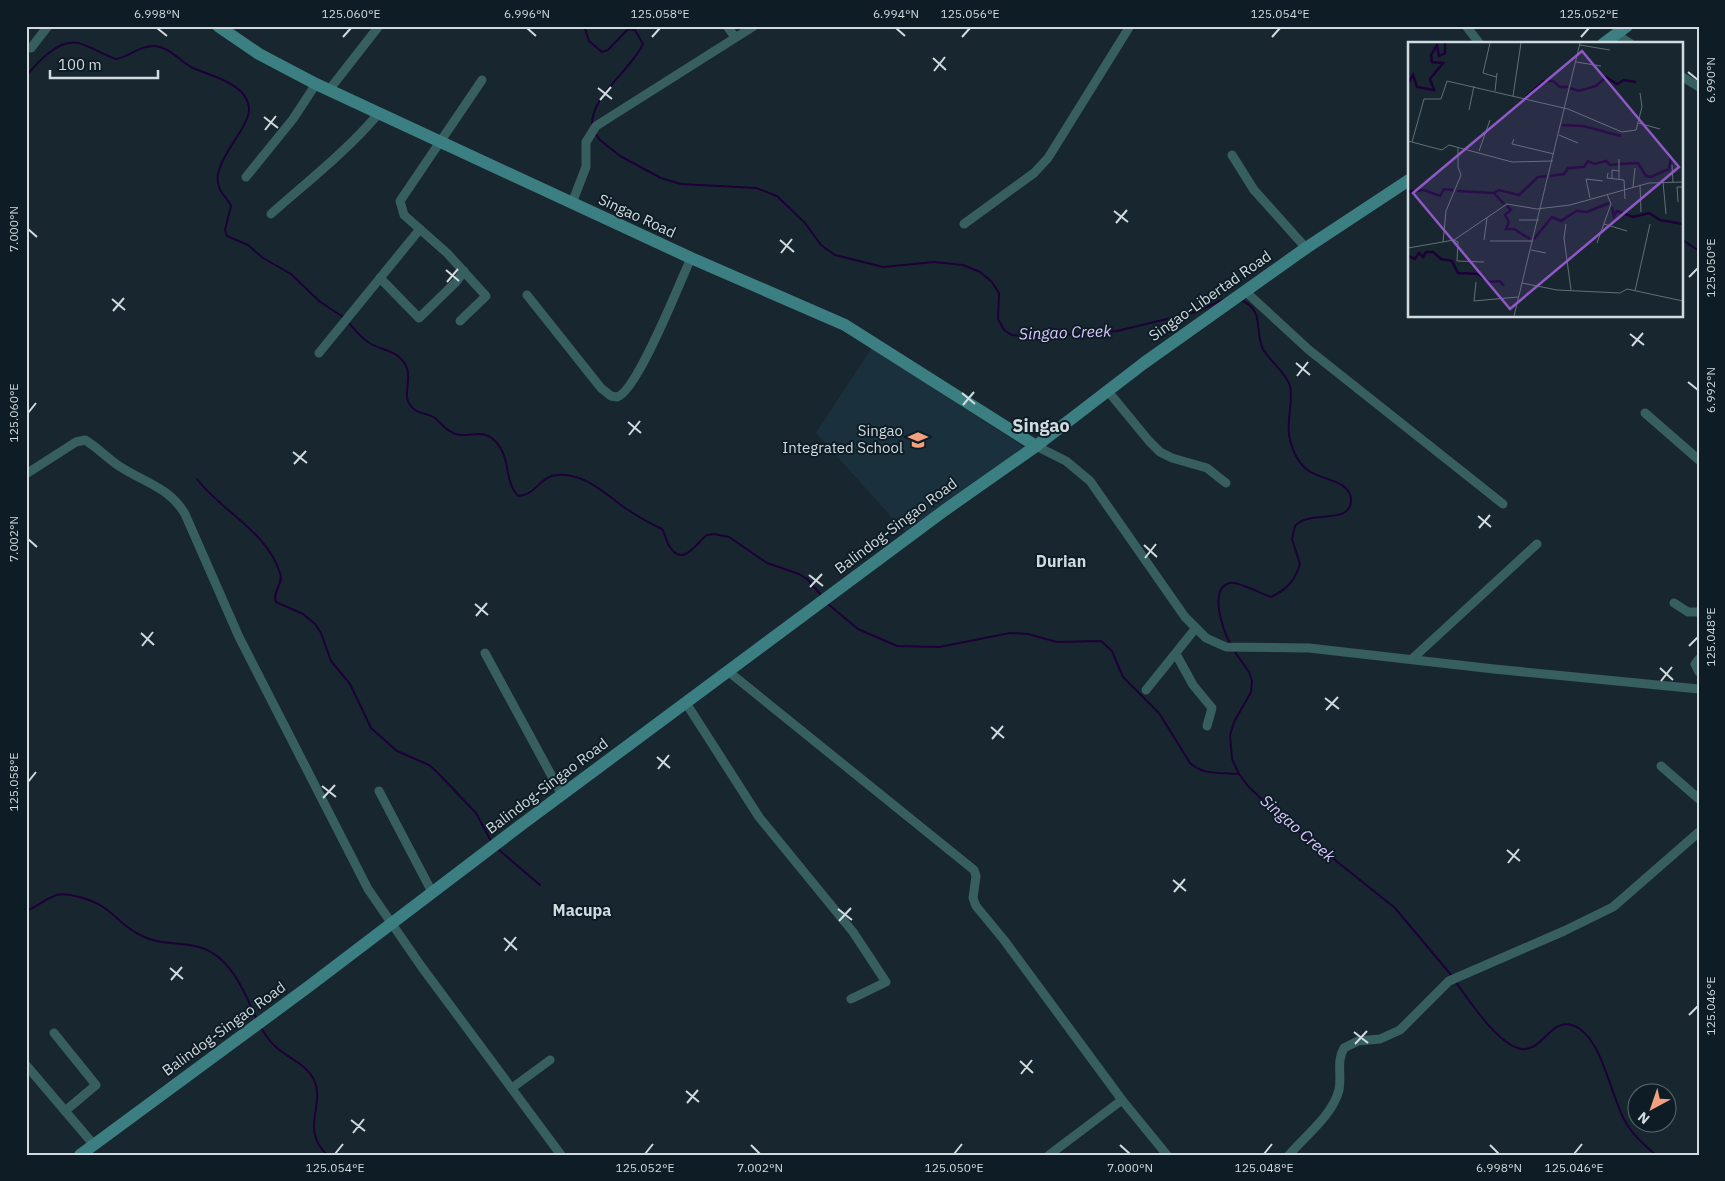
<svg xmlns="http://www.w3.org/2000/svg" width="1725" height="1181" font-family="'IBM Plex Sans',sans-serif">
<rect width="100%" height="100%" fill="#18272f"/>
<path fill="#1a313d" d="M872,348L1024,447L906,533L816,433Z"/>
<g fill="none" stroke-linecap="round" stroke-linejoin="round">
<g stroke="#1c0037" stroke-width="2">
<path d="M584,26L589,41L602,52L608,50L628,29L635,30L643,44C631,70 590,97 592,126"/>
<path d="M26,76C38,62 58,39 78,43C91,46 103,55 116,59C129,57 140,45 155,46C171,48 177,59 191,67C209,76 249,83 249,110C248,131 210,163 219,187C221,194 228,199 231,206L225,230L227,236L248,245L263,258L291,274L319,301L343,317"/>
<path d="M595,133L600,140L620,156L661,178L681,184L756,188L777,196L805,223L821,245L835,255L883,267L934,262L963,265L980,272L992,282L999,293L998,319L1004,330L1012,335L1033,337L1117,331L1196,312L1222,300"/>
<path d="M1681,239L1699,251"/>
<path d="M349,323C356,331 362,339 371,344C384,351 399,351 406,366C414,382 397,399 417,411C422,414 429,414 435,418C442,424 449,434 460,435C474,436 483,429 495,441C512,458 503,480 518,496C535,496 540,476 557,475C583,472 606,494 625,508C637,516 649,523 662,529C666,535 666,542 670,547C683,568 697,542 707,535L714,534L729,537L767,563L799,574L807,579L822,596"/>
<path d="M197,479C222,512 267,531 280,573C284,584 272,591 276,602L303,614L315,624L321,633L331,661L350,684L371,728L397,751L429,765L437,772L476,813L491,841"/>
<path d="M828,604L858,629L897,646L939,647L1010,633L1028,634L1057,642L1101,641L1112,651L1123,677L1159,713L1190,763C1204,776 1221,772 1239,774"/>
<path d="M1230,643C1223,631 1208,588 1230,583C1237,581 1262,594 1271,597C1286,590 1295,581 1300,564L1292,539L1295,526C1309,509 1351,526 1351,500C1351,480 1321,480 1309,471C1299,464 1293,452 1290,440C1285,422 1294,403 1290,386C1286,372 1270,362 1263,349C1254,330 1265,310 1241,300"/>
<path d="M1235,652L1249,672L1252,681L1251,692L1234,722L1230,735L1232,759L1239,774L1248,786L1275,812L1395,908L1452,976"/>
<path d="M498,849L540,885"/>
<path d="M26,911C37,907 46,898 57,895C65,893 71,895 79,897C112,905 115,922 140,935C159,945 179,942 199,947C231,956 245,993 257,1020"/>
<path d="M1455,981C1469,1000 1497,1044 1521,1049C1544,1053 1552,1010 1580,1029C1603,1045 1611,1096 1625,1121C1632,1134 1645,1146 1656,1155"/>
<path d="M261,1028C265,1034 269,1041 275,1046C287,1058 305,1063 313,1078C327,1104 299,1128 327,1155"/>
</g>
<g stroke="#375f60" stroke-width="9">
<path d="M727,26L735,37"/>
<path d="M1466,26L1480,44"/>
<path d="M1616,34L1631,44"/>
<path d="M31,48L48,26"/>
<path d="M1681,76L1699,87"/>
<path d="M329,90L379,26"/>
<path d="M1232,155L1254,190L1306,248"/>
<path d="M246,177L293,119L316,84"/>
<path d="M572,203L586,167V142L596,126L754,26"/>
<path d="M271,214C308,181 347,151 379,113"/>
<path d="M964,224L1034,173L1048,158L1130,26"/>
<path d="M380,278L419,318L457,281L464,271"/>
<path d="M1245,291L1309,350L1503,504"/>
<path d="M527,295L601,388L611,396L617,397C637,392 680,282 691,258"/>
<path d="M460,321L486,296L447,253L404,215L400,201L482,80"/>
<path d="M319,353L420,229"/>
<path d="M1107,390L1149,441L1160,452L1172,458L1207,468L1226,483"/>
<path d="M1645,413L1699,460"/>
<path d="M1036,446L1066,461L1090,481L1185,617L1206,638L1226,647L1309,648L1494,669L1699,689"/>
<path d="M26,474L76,442L85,440C97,447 107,458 119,466C145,483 169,487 185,514L239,637L368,889L421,966L561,1155"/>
<path d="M1674,603L1688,612H1699"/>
<path d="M485,653L562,795"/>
<path d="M1176,654L1193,685L1212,708L1207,726"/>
<path d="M1412,659L1537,544"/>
<path d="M1699,659L1695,664L1699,672"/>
<path d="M729,672L974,870L976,876L973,898L976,906L1004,940L1122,1100L1167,1155"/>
<path d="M1146,690L1195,629"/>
<path d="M686,703L759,817L853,932L886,982L851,999"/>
<path d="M1661,766L1699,799"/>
<path d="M379,791L432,892"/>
<path d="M54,1033L96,1085L65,1111"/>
<path d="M26,1065L94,1145"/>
<path d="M512,1088L550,1060"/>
<path d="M1049,1155L1122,1100"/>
<path d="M1289,1155C1306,1135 1332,1116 1339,1090C1342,1075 1336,1062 1344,1048L1358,1041L1380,1039L1400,1030L1449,981L1564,931L1613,907L1699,832"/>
</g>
<g stroke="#3c7f82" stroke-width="12">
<path d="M218,26L259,54L316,84L691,258L845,325L1036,446"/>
<path d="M1603,44L1627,26"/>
<path d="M80,1155L308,987L521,825L945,510L1036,446L1144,363L1306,248L1409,180"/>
</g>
</g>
<path fill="none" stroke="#d0dadf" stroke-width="2" d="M157,28L167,36M527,28L536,36M896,28L905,36M343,37L351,28M652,37L660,28M962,37L970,28M1272,37L1280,28M1581,37L1589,28M933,58L946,70M934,71L945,57M1688,72L1698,80M598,88L612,99M600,100L611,87M264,117L278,128M265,130L276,116M1114,211L1128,222M1116,223L1127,210M28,229L37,237M780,240L794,252M781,253L792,239M446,270L459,281M1689,277L1698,268M447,282L458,269M112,299L125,310M113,311L124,298M1630,334L1644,345M1632,346L1643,333M1296,363L1310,375M1297,376L1308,362M1688,382L1698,390M962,393L975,404M963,405L974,392M28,413L36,403M628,422L641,433M629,435L640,421M293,452L307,463M294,464L306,451M1478,516L1491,527M1479,528L1490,515M28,539L37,547M1144,545L1157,557M1145,558L1156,544M809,575L823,586M810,587L822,574M475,604L488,615M476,616L487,603M141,633L154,645M142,646L153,632M1689,646L1698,637M1660,668L1673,680M1661,681L1672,667M1325,698L1339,709M1326,710L1338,697M991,727L1004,738M992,739L1003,726M657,757L670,768M658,769L669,755M28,782L36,772M322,786L336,797M323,798L335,785M1507,850L1520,861M1508,863L1519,849M1173,880L1186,891M1174,892L1185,879M838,909L852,920M839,921L851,908M504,938L517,950M505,951L516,937M170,968L183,979M171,980L182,967M1689,1015L1698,1006M1354,1032L1368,1043M1355,1044L1367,1031M1020,1061L1033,1073M1021,1074L1032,1060M686,1091L699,1102M687,1103L698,1090M351,1120L365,1131M353,1133L364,1119M751,1145L760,1154M1120,1145L1130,1154M1490,1145L1499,1154M335,1154L343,1144M645,1154L653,1144M954,1154L962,1144M1264,1154L1272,1144M1574,1154L1582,1144"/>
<defs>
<symbol id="school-bare" viewBox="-9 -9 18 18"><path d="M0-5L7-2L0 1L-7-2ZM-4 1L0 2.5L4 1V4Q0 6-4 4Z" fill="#f2a07f" stroke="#0e1d25" stroke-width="2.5" paint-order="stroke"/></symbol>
</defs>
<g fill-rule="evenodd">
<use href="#school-bare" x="904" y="426" width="28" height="28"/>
</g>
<g text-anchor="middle" stroke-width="4" stroke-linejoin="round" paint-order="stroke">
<g font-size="15" fill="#d0dadf" stroke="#0e1d25">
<text transform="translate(637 216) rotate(25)" y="5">Singao Road</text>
<text transform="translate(1210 296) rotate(-35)" y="5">Singao-Libertad Road</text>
<text transform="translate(896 526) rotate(-37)" y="5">Balindog-Singao Road</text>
<text transform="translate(547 786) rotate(-37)" y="5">Balindog-Singao Road</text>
<text transform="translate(224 1029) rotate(-36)" y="5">Balindog-Singao Road</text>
</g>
<g font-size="15" fill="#d0dadf" stroke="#0e1d25" text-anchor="end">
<text x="903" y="436">Singao<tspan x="903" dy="17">Integrated School</tspan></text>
</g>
<g font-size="16" font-style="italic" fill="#dac7fe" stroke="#0e1d25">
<text transform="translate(1065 332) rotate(-2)" y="6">Singao Creek</text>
<text transform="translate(1298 828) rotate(41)" y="6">Singao Creek</text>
</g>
<g font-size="16" font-weight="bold" fill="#d0dadf" stroke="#0e1d25">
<text x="1061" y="567">Durian</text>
<text x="582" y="916">Macupa</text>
</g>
<g font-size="18" font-weight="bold" fill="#d0dadf" stroke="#0e1d25">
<text x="1041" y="432">Singao</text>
</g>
</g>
<g transform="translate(1408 42)">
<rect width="275" height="275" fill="#18272f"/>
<path fill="none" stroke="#1c0037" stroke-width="2.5" d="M0,41L5,33L9,45L26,48L22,37L35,21L24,20L23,13L29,3L31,14L37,11V1M162,46L171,49L188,44L198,35L209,42L216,38L228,40M118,55L136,39H145L152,45H160M154,83L175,84L213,94M212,122L230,121L238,134L243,135L261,127L263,115M142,134L156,132L160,126L176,125L180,119L186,122L198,119L202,123L210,122M49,149L86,151L96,162M0,150L16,148L32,154L36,147L45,148M86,151L91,148L111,153L130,135L139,134M99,164L103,168L97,173L101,180L98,187H106L122,197M204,165L206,174L209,169L225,175L241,171L252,178L275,182M126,197L144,175L153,179L168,169L179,170L201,161M0,214L7,217L11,211L15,215L18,210H25L33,217L44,219L50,231L70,232L81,240L92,239L96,244"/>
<path fill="none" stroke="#626f75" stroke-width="1" d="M82,1L75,31L88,35M172,3L202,8M168,20L193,24M87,49L89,31M105,54L113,1M61,68L66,44M230,81L252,87M151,93L170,101M106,97L104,102L146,112M0,99L34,108L41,103L104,120L145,119M4,100L16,57H33L39,39L160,67L214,90L228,88L234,65L232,51M71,109L82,78M211,117V137M264,123L265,140M200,131L199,136L216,138L217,157M204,136V128L211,129M255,140L258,172M232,143L233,170M225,145L227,126M182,156L178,137L195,139M270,160L269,145H275M111,178H131M158,182L156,196L163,248M196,182L219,189M46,198L50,200L49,219L76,220M76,198L79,176M82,199H125M35,200L38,169L53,133L50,125V105M189,201L203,162L199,152M0,206L46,198L99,162L129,167L162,163L241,141L275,140M123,208L138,211M68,240L66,259L110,255M114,241L149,248L212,251L219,247L275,259M227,249L242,182M106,274L172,1"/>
<path fill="#9058c7" fill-opacity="0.15" stroke="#9058c7" stroke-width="2.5" d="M174,9L271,125L102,267L5,151Z"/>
<rect width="275" height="275" fill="none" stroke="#d0dadf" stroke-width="2.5"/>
</g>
<rect width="1725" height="1181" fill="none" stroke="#0e1d25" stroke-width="55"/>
<g transform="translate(1652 1108) rotate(220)"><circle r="24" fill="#0e1d25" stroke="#5c696f"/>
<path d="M0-4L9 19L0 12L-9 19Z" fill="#f2a07f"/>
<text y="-8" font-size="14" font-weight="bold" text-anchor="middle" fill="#d0dadf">N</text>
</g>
<path d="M50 70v8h108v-8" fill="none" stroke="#d0dadf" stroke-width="2.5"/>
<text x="58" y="70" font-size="15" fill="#d0dadf" stroke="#0e1d25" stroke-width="4" paint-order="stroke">100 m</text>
<rect x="28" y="28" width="1670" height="1126" fill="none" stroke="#d0dadf" stroke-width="2"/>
<g font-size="12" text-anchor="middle" fill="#d0dadf">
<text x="157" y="18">6.998°N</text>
<text x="351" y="18">125.060°E</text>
<text x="527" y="18">6.996°N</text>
<text x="660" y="18">125.058°E</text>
<text x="896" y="18">6.994°N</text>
<text x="970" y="18">125.056°E</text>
<text x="1280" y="18">125.054°E</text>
<text x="1589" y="18">125.052°E</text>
<text transform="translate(1711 80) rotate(-90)" y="4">6.990°N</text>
<text transform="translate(14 229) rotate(-90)" y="4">7.000°N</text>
<text transform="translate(1711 268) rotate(-90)" y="4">125.050°E</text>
<text transform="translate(1711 390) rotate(-90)" y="4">6.992°N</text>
<text transform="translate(14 413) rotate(-90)" y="4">125.060°E</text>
<text transform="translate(14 539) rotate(-90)" y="4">7.002°N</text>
<text transform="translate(1711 637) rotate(-90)" y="4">125.048°E</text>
<text transform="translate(14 782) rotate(-90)" y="4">125.058°E</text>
<text transform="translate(1711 1006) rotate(-90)" y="4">125.046°E</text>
<text x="335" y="1172">125.054°E</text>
<text x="645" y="1172">125.052°E</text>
<text x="760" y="1172">7.002°N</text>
<text x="954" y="1172">125.050°E</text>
<text x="1130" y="1172">7.000°N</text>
<text x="1264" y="1172">125.048°E</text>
<text x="1499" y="1172">6.998°N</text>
<text x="1574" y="1172">125.046°E</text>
</g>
</svg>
